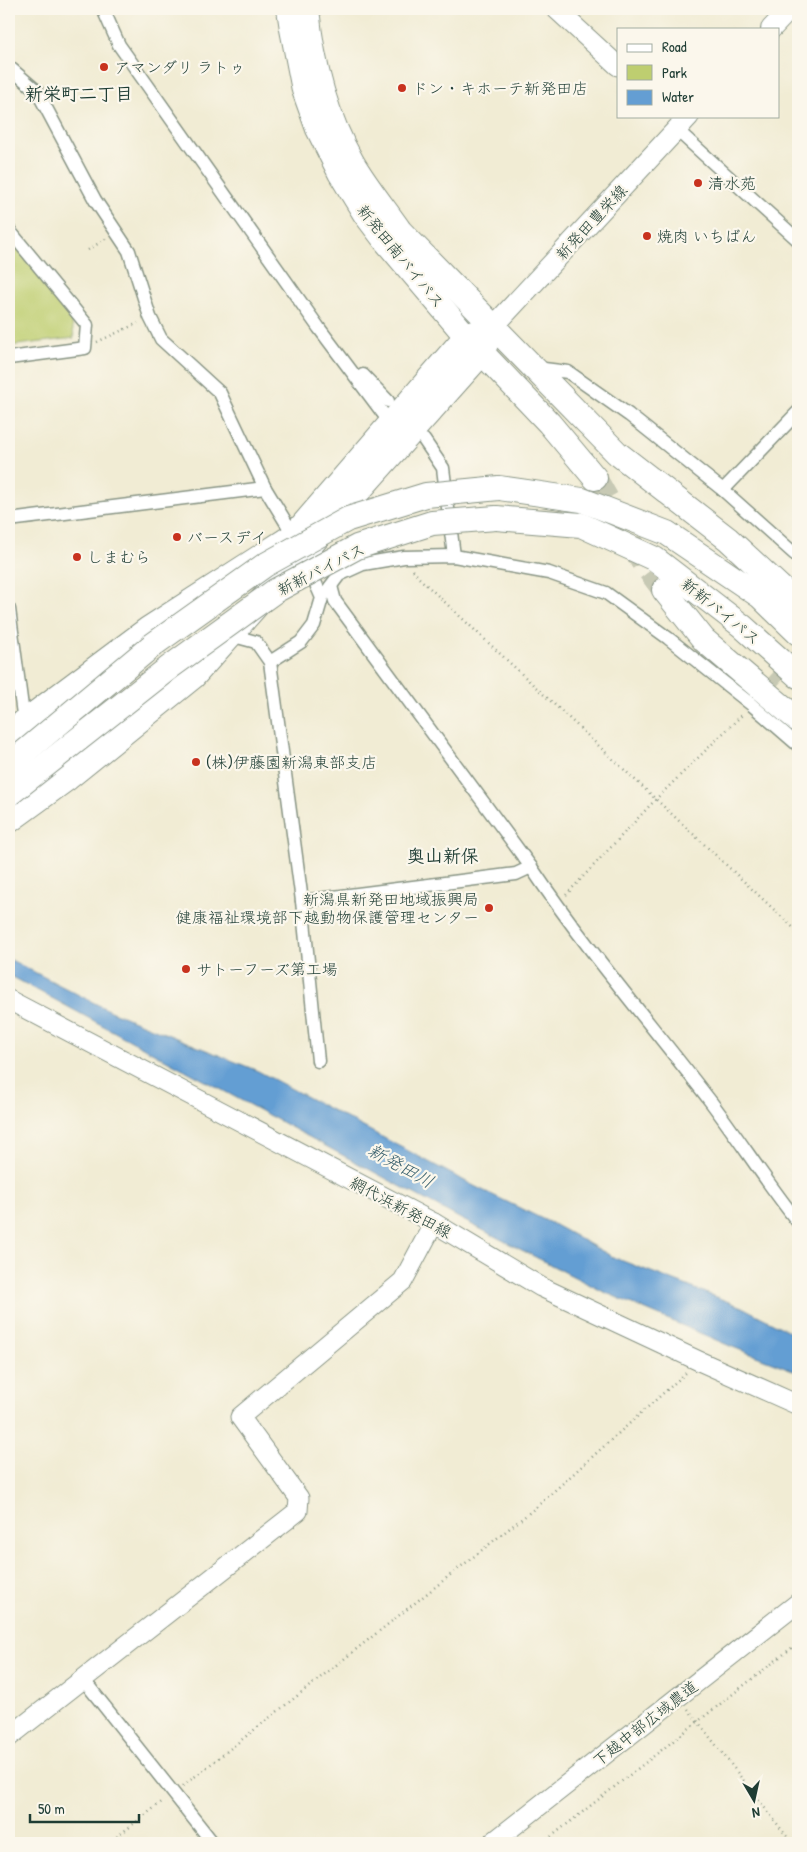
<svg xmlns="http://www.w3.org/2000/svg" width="807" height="1852" font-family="'Patrick Hand','Klee One',sans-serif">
<rect width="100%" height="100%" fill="#fbf7ec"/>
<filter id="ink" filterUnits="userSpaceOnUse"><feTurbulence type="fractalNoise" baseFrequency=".02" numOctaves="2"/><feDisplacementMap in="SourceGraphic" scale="10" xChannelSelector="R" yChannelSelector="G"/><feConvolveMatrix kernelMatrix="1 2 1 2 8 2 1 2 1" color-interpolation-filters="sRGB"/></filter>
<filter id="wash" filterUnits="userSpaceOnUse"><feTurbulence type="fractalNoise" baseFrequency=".0096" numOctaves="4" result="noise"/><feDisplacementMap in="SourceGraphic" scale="20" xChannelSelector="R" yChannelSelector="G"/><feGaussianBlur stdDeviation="1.12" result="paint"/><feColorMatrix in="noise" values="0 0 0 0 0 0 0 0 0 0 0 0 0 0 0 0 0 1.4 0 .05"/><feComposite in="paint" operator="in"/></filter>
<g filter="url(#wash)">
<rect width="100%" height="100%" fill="#f1ecd4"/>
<path fill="#bece70" stroke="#6e8652" d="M9,238L71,314L74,338L9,346Z"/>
<path fill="#649ed3" stroke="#426e84" d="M9,959L110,1011L258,1071L476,1187L553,1224L615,1258L742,1307L798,1336V1372L730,1346L602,1291L459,1218L9,975Z"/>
</g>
<g filter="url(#ink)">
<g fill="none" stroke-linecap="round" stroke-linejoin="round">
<path stroke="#c7c9b4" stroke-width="12" stroke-dasharray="12 6" stroke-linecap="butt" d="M761,695L798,654"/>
<path stroke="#c7c9b4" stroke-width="24" stroke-dasharray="24 12" stroke-linecap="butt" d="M595,478L642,561L664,590"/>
<defs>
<g id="street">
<path d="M103,9L119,45L319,328L391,424"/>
<path d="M9,67L37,91L95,200L129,251L150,317L161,339L220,393L265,488L296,539"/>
<path d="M677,130L798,240"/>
<path d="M9,230L87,325L85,348L9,358"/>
<path d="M536,368L568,372L629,415L723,490L798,557"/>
<path d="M363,375L388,401"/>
<path d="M424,440L443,468L454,556"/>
<path d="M723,490L798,412"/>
<path d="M9,520L265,488"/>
<path d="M331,586L335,601L531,867C586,949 651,1024 711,1102C741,1142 767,1183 798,1222"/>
<path d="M327,591L339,575L363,564L404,557L454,556L549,573L606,593L668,638L752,705L798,745"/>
<path d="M9,609L24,722"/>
<path d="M230,635L256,642L270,662L302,901L318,1061"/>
<path d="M270,662L301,642L314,625L322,598L309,568"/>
<path d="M302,901L516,874L531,867"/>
<path d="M82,1678L213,1843"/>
</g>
<g id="secondary">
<path d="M556,9L618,66"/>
<path d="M9,1000L434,1223L541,1287L699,1361L798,1405"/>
<path d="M9,1737L298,1511L299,1498L240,1417L403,1281L434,1223"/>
<path d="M492,1843L798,1603"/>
</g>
<g id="primary">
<path d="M771,29L790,9"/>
<path d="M493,327L689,116"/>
</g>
<g id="highway">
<path d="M289,9L292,29L304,90L318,129L340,173L365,214L384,239L466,336L549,423L595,478"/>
<path d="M307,9C312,62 325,115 352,162C366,186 384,208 400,231L617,453L728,539L798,604"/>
<path d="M499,488L582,500L667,533L760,596L798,633"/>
<path d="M496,518L581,525L655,559L742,626L798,676"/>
<path d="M664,590L704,640L798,720"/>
<path d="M9,733L148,629L294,535L466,336L493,327"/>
<path d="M9,821L68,778L193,677L482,353L493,327"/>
</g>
</defs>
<use href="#street" stroke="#889484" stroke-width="15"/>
<use href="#secondary" stroke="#889484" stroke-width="21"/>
<use href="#primary" stroke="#889484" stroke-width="22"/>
<use href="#highway" stroke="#889484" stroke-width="26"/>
<g stroke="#889484" stroke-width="2.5" stroke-dasharray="1 4" stroke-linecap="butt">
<path d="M88,250L107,238"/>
<path d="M97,342L138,323"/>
<path d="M413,570L419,578L798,932"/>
<path d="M566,895L656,799L744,713"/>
<path d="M688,1709L792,1843"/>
<path d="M183,1786L534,1509L687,1372"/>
<path d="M109,1843L163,1801"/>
<path d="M543,1843L798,1643"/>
</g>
<use href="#street" stroke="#fff" stroke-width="12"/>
<use href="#secondary" stroke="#fff" stroke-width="19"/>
<use href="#primary" stroke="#fff" stroke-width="20"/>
<use href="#highway" stroke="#fff" stroke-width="24"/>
<defs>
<g id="highway-bridge">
<path d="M9,765L154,644L265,565L348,519L426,495L499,488"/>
<path d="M9,794L170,667L275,591L357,547L432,523L496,518"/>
</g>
</defs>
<use href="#highway-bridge" stroke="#889484" stroke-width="26" stroke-linecap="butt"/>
<use href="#highway-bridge" stroke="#fff" stroke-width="24"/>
</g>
</g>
<g fill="#c8321e" stroke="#fbf7ec" stroke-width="2">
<circle cx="104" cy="67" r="5"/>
<circle cx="402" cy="88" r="5"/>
<circle cx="698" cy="183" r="5"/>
<circle cx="647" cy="236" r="5"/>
<circle cx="177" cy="537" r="5"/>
<circle cx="77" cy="557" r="5"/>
<circle cx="196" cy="762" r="5"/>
<circle cx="489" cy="908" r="5"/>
<circle cx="186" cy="969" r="5"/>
</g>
<g text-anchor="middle" stroke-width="4.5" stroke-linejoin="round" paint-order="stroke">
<g font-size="16" fill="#1f3d34" stroke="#fbf7ec" text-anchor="start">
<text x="114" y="73">アマンダリ ラトゥ</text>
<text x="412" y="94">ドン・キホーテ新発田店</text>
<text x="708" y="189">清水苑</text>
<text x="657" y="242">焼肉 いちばん</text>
<text x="187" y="543">バースデイ</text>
<text x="87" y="563">しまむら</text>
<text x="206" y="768">(株)伊藤園新潟東部支店</text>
<text x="479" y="905" text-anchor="end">新潟県新発田地域振興局<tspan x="479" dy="18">健康福祉環境部下越動物保護管理センター</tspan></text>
<text x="196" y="975">サトーフーズ第工場</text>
</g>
<g font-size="16" fill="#1f3d34" stroke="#fbf7ec">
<text transform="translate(591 222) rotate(-47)" y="6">新発田豊栄線</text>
<text transform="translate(401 256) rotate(51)" y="6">新発田南バイパス</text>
<text transform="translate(321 569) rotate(-27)" y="6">新新バイパス</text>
<text transform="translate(721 611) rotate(39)" y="6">新新バイパス</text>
<text transform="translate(401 1207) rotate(28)" y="6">網代浜新発田線</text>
<text transform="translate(645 1723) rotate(-38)" y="6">下越中部広域農道</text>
</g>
<g font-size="18" font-weight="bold" fill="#1f3d34" stroke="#fbf7ec">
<text x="79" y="100">新栄町二丁目</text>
<text x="443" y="862">奥山新保</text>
</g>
<g font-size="18" font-style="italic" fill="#375f6c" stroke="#fbf7ec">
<text transform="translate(401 1166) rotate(29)" y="6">新発田川</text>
</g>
</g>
<rect width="807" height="1852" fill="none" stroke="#fbf7ec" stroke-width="30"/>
<rect x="617" y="28" width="162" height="90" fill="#fbf7ec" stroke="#a3ada2"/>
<rect x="627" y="44" width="25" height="8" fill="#ffffff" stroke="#a3ada2"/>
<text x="662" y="52" font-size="15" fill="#1f3d34">Road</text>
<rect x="627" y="65" width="25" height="15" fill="#bece70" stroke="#a3ada2"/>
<text x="662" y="78" font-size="15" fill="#1f3d34">Park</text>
<rect x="627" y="90" width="25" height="15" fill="#649ed3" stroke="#a3ada2"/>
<text x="662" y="102" font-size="15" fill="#1f3d34">Water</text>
<g transform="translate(754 1800) rotate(171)" stroke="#fbf7ec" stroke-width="4" paint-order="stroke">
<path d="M0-4L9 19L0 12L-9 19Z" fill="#1f3d34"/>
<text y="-8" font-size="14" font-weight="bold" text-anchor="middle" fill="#1f3d34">N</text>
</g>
<path d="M30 1814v8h109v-8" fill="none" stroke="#1f3d34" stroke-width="2.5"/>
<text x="38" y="1814" font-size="15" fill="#1f3d34" stroke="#fbf7ec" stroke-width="4" paint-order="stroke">50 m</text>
</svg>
